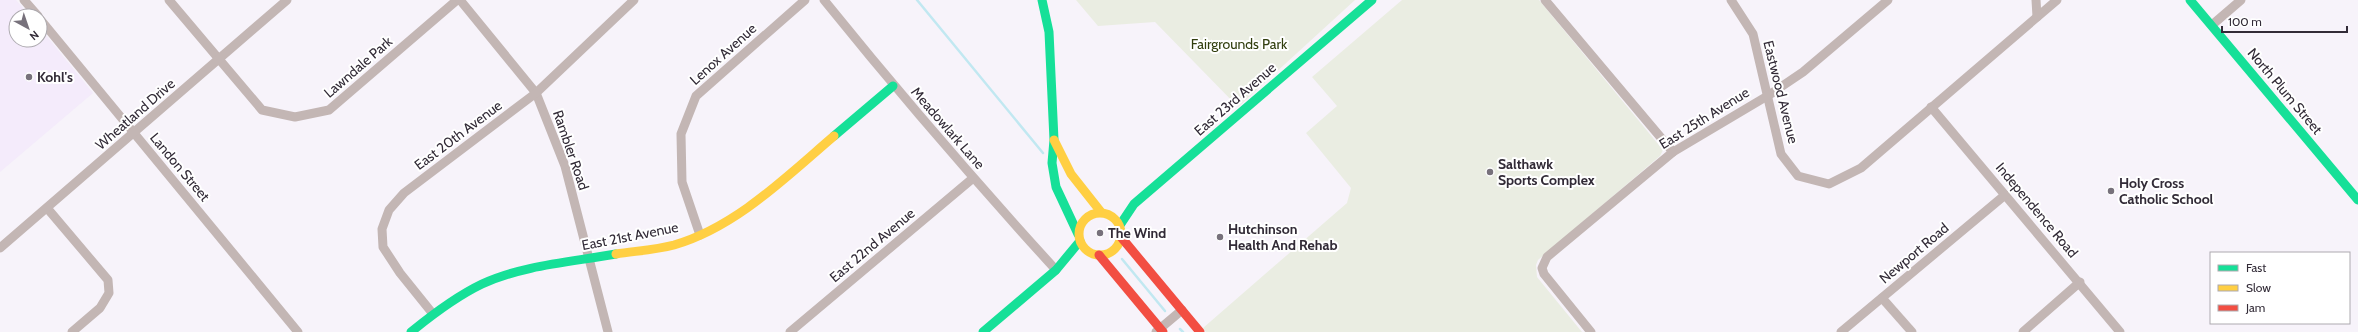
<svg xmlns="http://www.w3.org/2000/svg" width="2358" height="332" font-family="Cabin,sans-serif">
<rect width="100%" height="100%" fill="#f7f3fa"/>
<path fill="#f4ebfb" d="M0,0H16L30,16H16V40H40V28L93,93L0,172Z"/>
<g fill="#eaede2">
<path d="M1076,0H1355L1238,107L1155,22L1098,26Z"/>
<path d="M1402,0H1539L1663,150L1660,156L1538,260L1536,265L1537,277L1582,332H1206L1203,328L1347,203L1351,188L1306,133L1337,106L1312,77Z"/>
</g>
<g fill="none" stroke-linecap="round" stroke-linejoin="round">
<g stroke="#c1e8f1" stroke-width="2.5">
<path d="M917,0L1043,153"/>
<path d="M1122,259L1165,311"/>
<path d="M1180,329L1183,332"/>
</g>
<g stroke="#c3b6b4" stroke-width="9">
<path d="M24,0L38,16"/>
<path d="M169,0L262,110L295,117L329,110L457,0"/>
<path d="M460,0L536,93L565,166L608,332"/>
<path d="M824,0C899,93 975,181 1056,270"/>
<path d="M1545,0L1673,152"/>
<path d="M1731,0L1753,34L1781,154L1798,176L1829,184L1861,168L2057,0"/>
<path d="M2036,0L2037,17"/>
<path d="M40,19L298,332"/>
<path d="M2212,25L2241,0"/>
<path d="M1931,107L2120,332"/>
<path d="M47,208L108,280L109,293L100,308L72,332"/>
<path d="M700,235L682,182L681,134L696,96L805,0"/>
<path d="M0,248L287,0"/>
<path d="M1882,298L1912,332"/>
<path d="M433,314L400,273L383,247L382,229L389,210L404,193L536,93L634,0"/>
<path d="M790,332L972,179"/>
<path d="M1156,332L1182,310"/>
<path d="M1591,332L1544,274L1542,268L1547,257L1673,152L1769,95L1803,72L1888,0"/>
<path d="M1841,332L2005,195"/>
<path d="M2023,332L2080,282"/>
</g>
<g stroke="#16e098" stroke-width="9">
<path d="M1042,0L1049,32L1054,140L1052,163L1056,187L1078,234"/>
<path d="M2190,0L2358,200"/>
<path d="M834,136L893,86"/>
<path d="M1120,225L1134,204L1372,0"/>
<path d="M411,332C433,314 457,296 482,284C523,265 572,262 616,254"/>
<path d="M983,332L1056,270L1080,241"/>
</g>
<g stroke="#ffcf43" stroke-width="9">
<path d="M1054,140L1071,174L1101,212"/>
<circle cx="1100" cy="234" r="21"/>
<path d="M616,254C635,251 655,250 674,245C736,227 786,177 834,136"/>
</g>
<g stroke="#f24e42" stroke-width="9">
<path d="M1121,237L1200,332"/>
<path d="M1099,255L1163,332"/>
</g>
</g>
<g fill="#77717b" stroke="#fff" stroke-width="1.5">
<circle cx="29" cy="77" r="4"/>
<circle cx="1490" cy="172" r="4"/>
<circle cx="2111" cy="191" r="4"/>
<circle cx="1100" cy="233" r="4"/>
<circle cx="1220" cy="237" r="4"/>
</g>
<g text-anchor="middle" stroke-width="4" stroke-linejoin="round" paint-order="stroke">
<g font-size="14" fill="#313e0e" stroke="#fff">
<text x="1239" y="49">Fairgrounds Park</text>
</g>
<g font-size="14" fill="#322b37" stroke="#fff">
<text transform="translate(723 54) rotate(-42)" y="5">Lenox Avenue</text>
<text transform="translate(358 67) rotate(-41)" y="5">Lawndale Park</text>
<text transform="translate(2285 91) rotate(50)" y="5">North Plum Street</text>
<text transform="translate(1781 92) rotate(76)" y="5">Eastwood Avenue</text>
<text transform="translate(1235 99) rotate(-41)" y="5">East 23rd Avenue</text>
<text transform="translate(135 114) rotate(-41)" y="5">Wheatland Drive</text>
<text transform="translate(1704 118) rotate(-32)" y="5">East 25th Avenue</text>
<text transform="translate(948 128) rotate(49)" y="5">Meadowlark Lane</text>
<text transform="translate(458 135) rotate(-37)" y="5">East 20th Avenue</text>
<text transform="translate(571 150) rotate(71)" y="5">Rambler Road</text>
<text transform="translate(180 167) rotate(50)" y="5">Landon Street</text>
<text transform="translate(2037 210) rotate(50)" y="5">Independence Road</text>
<text transform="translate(630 236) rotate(-11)" y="5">East 21st Avenue</text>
<text transform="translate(872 245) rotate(-40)" y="5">East 22nd Avenue</text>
<text transform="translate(1914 253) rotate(-40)" y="5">Newport Road</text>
</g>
<g font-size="14" font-weight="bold" fill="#322b37" stroke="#fff" text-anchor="start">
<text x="37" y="82">Kohl's</text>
<text x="1498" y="169">Salthawk<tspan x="1498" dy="16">Sports Complex</tspan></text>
<text x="2119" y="188">Holy Cross<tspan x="2119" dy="16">Catholic School</tspan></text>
<text x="1228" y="234">Hutchinson<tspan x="1228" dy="16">Health And Rehab</tspan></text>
<text x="1108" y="238">The Wind</text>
</g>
</g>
<rect x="2210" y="252" width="140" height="72" fill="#ffffff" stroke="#adaaaf"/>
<rect x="2218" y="265" width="20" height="6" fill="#16e098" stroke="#adaaaf"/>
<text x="2246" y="272" font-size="12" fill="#322b37">Fast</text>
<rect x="2218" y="285" width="20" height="6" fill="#ffcf43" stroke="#adaaaf"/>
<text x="2246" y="292" font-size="12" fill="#322b37">Slow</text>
<rect x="2218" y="305" width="20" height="6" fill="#f24e42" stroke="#adaaaf"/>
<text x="2246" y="312" font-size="12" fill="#322b37">Jam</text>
<g transform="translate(28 28) rotate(140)"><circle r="19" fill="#ffffff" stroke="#adaaaf"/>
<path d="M0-3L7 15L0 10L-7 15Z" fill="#77717b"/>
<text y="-6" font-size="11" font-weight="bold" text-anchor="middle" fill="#322b37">N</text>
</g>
<path d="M2222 26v6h125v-6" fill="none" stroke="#322b37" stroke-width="2"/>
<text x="2228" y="26" font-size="12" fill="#322b37" stroke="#ffffff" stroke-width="3" paint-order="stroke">100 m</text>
</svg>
